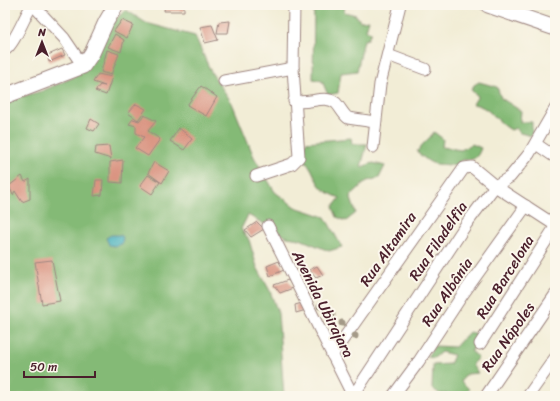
<svg xmlns="http://www.w3.org/2000/svg" width="560" height="401" font-family="Sriracha,sans-serif">
<rect width="100%" height="100%" fill="#fbf7ec"/>
<filter id="ink" filterUnits="userSpaceOnUse"><feTurbulence type="fractalNoise" baseFrequency=".025" numOctaves="2"/><feDisplacementMap in="SourceGraphic" scale="8" xChannelSelector="R" yChannelSelector="G"/><feConvolveMatrix kernelMatrix="1 2 1 2 8 2 1 2 1" color-interpolation-filters="sRGB"/></filter>
<filter id="wash" filterUnits="userSpaceOnUse"><feTurbulence type="fractalNoise" baseFrequency=".012" numOctaves="4" result="noise"/><feDisplacementMap in="SourceGraphic" scale="16" xChannelSelector="R" yChannelSelector="G"/><feGaussianBlur stdDeviation="0.9" result="paint"/><feColorMatrix in="noise" values="0 0 0 0 0 0 0 0 0 0 0 0 0 0 0 0 0 1.4 0 .05"/><feComposite in="paint" operator="in"/></filter>
<g filter="url(#wash)">
<rect width="100%" height="100%" fill="#f2edd6"/>
<g fill="#84ba76" stroke="#676c50">
<path d="M314,5H345L344,12L356,15L360,21L369,20L366,30L371,32L368,39L364,40L357,71L341,73L338,93L328,95L322,81L313,79Z"/>
<path d="M126,10L146,23L195,36L211,72L232,103L254,157L275,192L295,207L325,217L342,247L329,251L300,239L287,237L248,215L241,229L249,240L257,267L270,291L278,313L284,396H5V101L42,91L74,77L94,38Z"/>
<path d="M479,82L497,87L501,98L521,111L520,122H532V136L520,133L516,128L511,130C497,122 489,106 473,104L478,96L471,90L474,85Z"/>
<path d="M434,132L443,139L442,147L461,150L472,144L481,148C477,159 474,160 462,160L457,166C434,162 436,169 417,152C421,144 429,140 434,132Z"/>
<path d="M351,138L352,144H367L361,167L373,163L385,166L379,178L367,181L350,196L356,213L346,221L337,217L333,207L340,198C309,186 321,176 302,157L306,142Z"/>
<path d="M469,332L485,335L471,351L478,357L472,365L478,373L467,374L461,381L469,389L464,395L440,394L432,388L433,365L450,364L454,355L441,352L434,358L427,357L434,346L455,347Z"/>
</g>
<path fill="#3eadba" stroke="#446672" d="M111,235H121L123,237L122,244L115,246L109,245L106,238Z"/>
<g id="blocks">
<g fill="#d9927f">
<path d="M165,5H184V11H164Z"/>
<path d="M122,20L133,25L127,38L114,31Z"/>
<path d="M230,21L228,33H217L219,22Z"/>
<path d="M212,25L218,40L205,43L200,27Z"/>
<path d="M115,34L124,40L121,52L108,47Z"/>
<path d="M62,49L65,55L49,62L48,55Z"/>
<path d="M107,50L119,54L111,75L101,72Z"/>
<path d="M98,74L112,77L106,95L95,91L100,85L105,86L93,82Z"/>
<path d="M201,86L217,97L206,116L187,105Z"/>
<path d="M136,104L146,109L138,120L128,113Z"/>
<path d="M144,115L156,121L148,131L160,139L148,156L135,148L144,137L136,133V126L129,124L133,119L139,121Z"/>
<path d="M91,119L99,124L94,131L87,128Z"/>
<path d="M179,128L192,139L184,150L170,141Z"/>
<path d="M109,146L111,159L95,154L96,147Z"/>
<path d="M123,160L122,183L110,182V162Z"/>
<path d="M154,162L169,171L162,183L148,173Z"/>
<path d="M148,175L160,182L152,194L140,186Z"/>
<path d="M22,176L25,182L30,179V199L22,202L15,191L13,195L9,186Z"/>
<path d="M96,180H103L102,195L94,196Z"/>
<path d="M257,222L264,229L251,237L245,230Z"/>
<path d="M52,260L60,301L42,304L35,262Z"/>
<path d="M279,261L284,270L270,276L267,266Z"/>
<path d="M317,266L323,275L316,278L309,270Z"/>
<path d="M302,269L306,279L301,282L295,271Z"/>
<path d="M288,280L293,288L280,293L274,285Z"/>
<path d="M302,303L306,310L296,313L295,305Z"/>
</g>
</g>
</g>
<g filter="url(#ink)">
<use href="#blocks" fill-opacity="0" stroke="#9e8680" stroke-width="1"/>
<g fill="none" stroke-linecap="round" stroke-linejoin="round">
<defs>
<g id="street">
<path d="M33,5L64,38L83,66"/>
<path d="M5,50C15,43 24,17 32,5"/>
<path d="M388,55L425,69"/>
<path d="M224,81L293,68"/>
<path d="M294,101C308,105 324,94 336,103C340,107 343,114 348,118L375,122"/>
<path d="M536,144L555,157"/>
<path d="M373,147L380,84L400,5"/>
<path d="M256,176L292,164L299,157L293,68L294,5"/>
<path d="M268,226L353,396"/>
<path d="M480,344L555,227"/>
<path d="M332,355L464,168L472,167L495,186L555,225"/>
<path d="M353,396L467,223L495,186L510,177L529,154L555,109"/>
<path d="M393,396L419,361L463,294L526,206"/>
<path d="M486,396L555,295"/>
<path d="M528,396L555,358"/>
</g>
<g id="secondary">
<path d="M488,5L555,28"/>
<path d="M5,96L83,66L92,53L106,22L116,5"/>
</g>
</defs>
<use href="#street" stroke="#9e8680" stroke-width="13"/>
<use href="#secondary" stroke="#9e8680" stroke-width="17"/>
<use href="#street" stroke="#fff" stroke-width="11"/>
<use href="#secondary" stroke="#fff" stroke-width="15"/>
</g>
<g fill="#a49a88">
<circle cx="320" cy="306" r="3.5"/>
<circle cx="332" cy="315" r="3.5"/>
<circle cx="342" cy="323" r="3.5"/>
<circle cx="355" cy="336" r="3.5"/>
</g>
</g>
<g text-anchor="middle" stroke-width="4" stroke-linejoin="round" paint-order="stroke">
<g font-size="15" fill="#4a1f2b" stroke="#fbf7ec">
<text transform="translate(438 241) rotate(-56)" y="5">Rua Filadelfia</text>
<text transform="translate(388 249) rotate(-55)" y="5">Rua Altamira</text>
<text transform="translate(505 277) rotate(-58)" y="5">Rua Barcelona</text>
<text transform="translate(447 292) rotate(-56)" y="5">Rua Albânia</text>
<text transform="translate(323 304) rotate(63)" y="5">Avenida Ubirajara</text>
<text transform="translate(508 337) rotate(-55)" y="5">Rua Nápoles</text>
</g>
</g>
<rect width="560" height="401" fill="none" stroke="#fbf7ec" stroke-width="20"/>
<g transform="translate(42 42)" stroke="#fbf7ec" stroke-width="3" paint-order="stroke">
<path d="M0-3L7 15L0 10L-7 15Z" fill="#4a1f2b"/>
<text y="-6" font-size="11" font-weight="bold" text-anchor="middle" fill="#4a1f2b">N</text>
</g>
<path d="M24 371v6h71v-6" fill="none" stroke="#4a1f2b" stroke-width="2"/>
<text x="30" y="371" font-size="12" fill="#4a1f2b" stroke="#fbf7ec" stroke-width="3" paint-order="stroke">50 m</text>
</svg>
